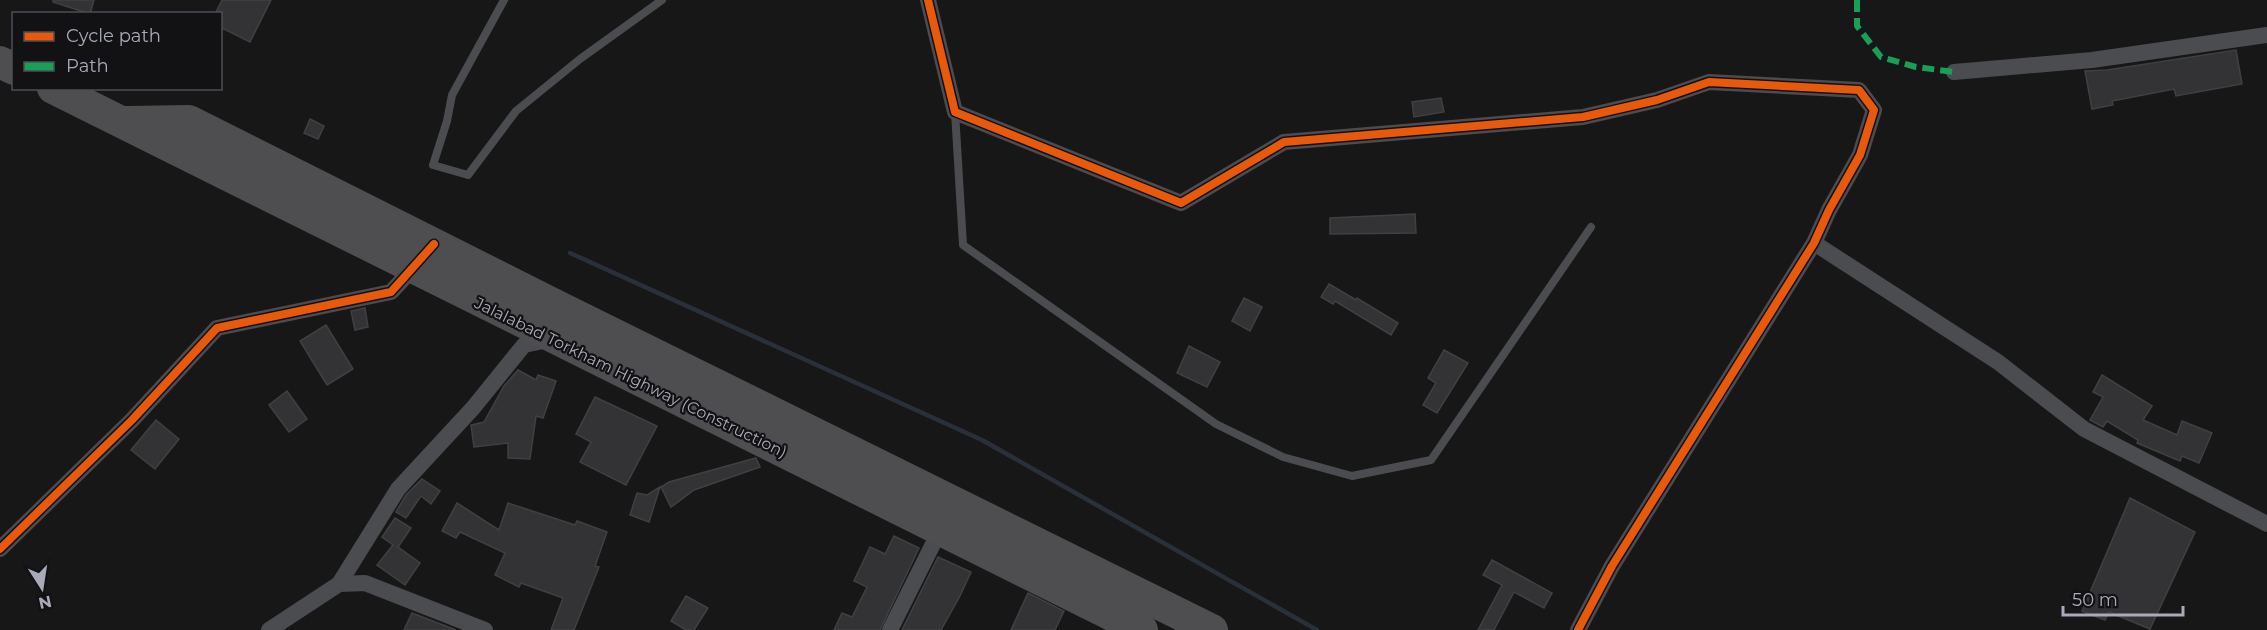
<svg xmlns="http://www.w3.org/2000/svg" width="2267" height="630" font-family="Montserrat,sans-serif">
<rect width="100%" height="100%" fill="#171717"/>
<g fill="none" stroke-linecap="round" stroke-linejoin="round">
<path stroke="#2a303a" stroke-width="4.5" d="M570,253L982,440L1317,630"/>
</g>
<g fill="#333335" stroke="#404043" stroke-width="1.5">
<path d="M53,0H94L90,14L53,2Z"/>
<path d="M222,0H271L250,42L220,27V14H215Z"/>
<path d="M2236,50L2242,84L2176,96L2174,89L2112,101L2113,105L2092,109L2085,71L2107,70Z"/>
<path d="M1441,98L1444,112L1414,117L1412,102Z"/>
<path d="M310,119L324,126L318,139L304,133Z"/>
<path d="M1415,214L1416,233L1330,234V218Z"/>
<path d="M1329,284L1356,300L1357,298L1398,323L1391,335L1335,301L1333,304L1321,297Z"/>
<path d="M1244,298L1262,307L1250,331L1232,321Z"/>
<path d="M365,308L368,327L355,330L351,311Z"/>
<path d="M326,325L353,369L327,385L300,341Z"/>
<path d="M1189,346L1220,362L1207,387L1177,373Z"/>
<path d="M1444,350L1468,363L1437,413L1423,405L1436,383L1428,378Z"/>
<path d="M518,370L536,380L538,375L556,381L543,418L536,416L530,459L508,458V443L474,447L471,425L484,422L504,386Z"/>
<path d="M2102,375L2152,406L2143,420L2177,435L2182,421L2212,433L2199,463L2182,456L2180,461L2137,443L2138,440L2107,421L2103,427L2090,420L2103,397L2093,392Z"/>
<path d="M287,391L307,419L289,432L269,405Z"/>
<path d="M595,397L657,426L626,485L580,462L591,442L576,434Z"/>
<path d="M156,420L179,439L155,469L131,450Z"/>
<path d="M756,458L760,467L694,490L671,507L661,487L669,482Z"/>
<path d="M422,479L440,491L431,504L421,496L406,518L396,512L406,495Z"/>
<path d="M660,487L649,522L630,515L637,493L647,495Z"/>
<path d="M2130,498L2195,532L2150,629L2109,612L2105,620L2082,611Z"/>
<path d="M457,503L499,530L508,503L575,525L577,521L607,532L595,566L599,567L574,630H551L563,598L521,583L519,587L495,575L505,553L460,532L456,538L442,531Z"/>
<path d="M395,518L411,528L398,547L420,563L405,585L377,565L393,545L382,537Z"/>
<path d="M894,536L919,548L880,630H834L842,613L852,617L867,587L854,581L870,547L885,554Z"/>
<path d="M938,557L971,572L960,596L941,630H902Z"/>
<path d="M1492,560L1552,593L1544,608L1514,592L1494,630H1478L1502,585L1483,575Z"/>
<path d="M1028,593L1064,611L1055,630H1011Z"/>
<path d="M686,596L708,608L694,630H686L671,621Z"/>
<path d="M412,613L456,630H404Z"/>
</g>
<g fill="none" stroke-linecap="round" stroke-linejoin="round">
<g stroke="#4b4c50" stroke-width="8">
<path d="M504,0L452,95L447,121L433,165L468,175L516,111L580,59L662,0"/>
<path d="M955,112L963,245L1216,424L1283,457L1352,476L1431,460L1591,227"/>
</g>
<g stroke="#4b4c50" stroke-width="16">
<path d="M928,0L955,112L1181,203L1284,142L1583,117L1657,100L1709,82L1859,90L1874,110L1860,155L1829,210L1814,243L1612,566L1578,630"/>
<path d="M1954,72L2092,60L2267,35"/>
<path d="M1814,243L1998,362L2084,429L2267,524"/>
<path d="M0,549L132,420L217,328L391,292L418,263"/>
<path d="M339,584L398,489L473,408L524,345L553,339"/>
<path d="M269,630L339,584L365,583L485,630"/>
<path d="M890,630L943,524"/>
</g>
<g stroke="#4e4e51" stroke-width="32">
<path d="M0,62L14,69"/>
<path d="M53,88L1142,630"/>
<path d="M127,122L189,121L559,307L1212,630"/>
</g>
<path stroke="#1a9f57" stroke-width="6" stroke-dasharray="12 6" stroke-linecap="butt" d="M1857,0V26L1881,57L1916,67L1954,72"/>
<defs>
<g id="cycleway">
<path d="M928,0L955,112L1181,203L1284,142L1583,117L1657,100L1709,82L1859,90L1874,110L1860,155L1829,210L1814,243L1612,566L1578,630"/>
<path d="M0,549L132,420L217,328L391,292L434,244"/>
</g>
</defs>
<use href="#cycleway" stroke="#121113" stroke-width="11"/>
<use href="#cycleway" stroke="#e8590c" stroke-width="8"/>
</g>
<g text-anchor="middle" stroke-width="4.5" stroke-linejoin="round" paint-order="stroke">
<g font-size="16" fill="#a8aab8" stroke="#121113">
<text transform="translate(631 377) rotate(26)" y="6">Jalalabad Torkham Highway (Construction)</text>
</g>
</g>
<rect x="12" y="12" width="210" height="78" fill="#121113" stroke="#4e4e55" stroke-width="1.5"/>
<rect x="24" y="32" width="30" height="9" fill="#e8590c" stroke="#4e4e55" stroke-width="1.5"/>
<text x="66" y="42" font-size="18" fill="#a8aab8">Cycle path</text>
<rect x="24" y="62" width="30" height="9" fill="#1a9f57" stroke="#4e4e55" stroke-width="1.5"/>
<text x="66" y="72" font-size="18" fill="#a8aab8">Path</text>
<g transform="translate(42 588) rotate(168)" stroke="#121113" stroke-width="4.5" paint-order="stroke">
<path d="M0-4.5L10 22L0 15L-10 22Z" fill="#a8aab8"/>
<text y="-9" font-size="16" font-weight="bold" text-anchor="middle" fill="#a8aab8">N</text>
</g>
<path d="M2063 606v9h120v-9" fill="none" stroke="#a8aab8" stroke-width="3"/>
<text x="2072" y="606" font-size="18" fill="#a8aab8" stroke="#121113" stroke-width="4.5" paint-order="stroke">50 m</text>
</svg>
